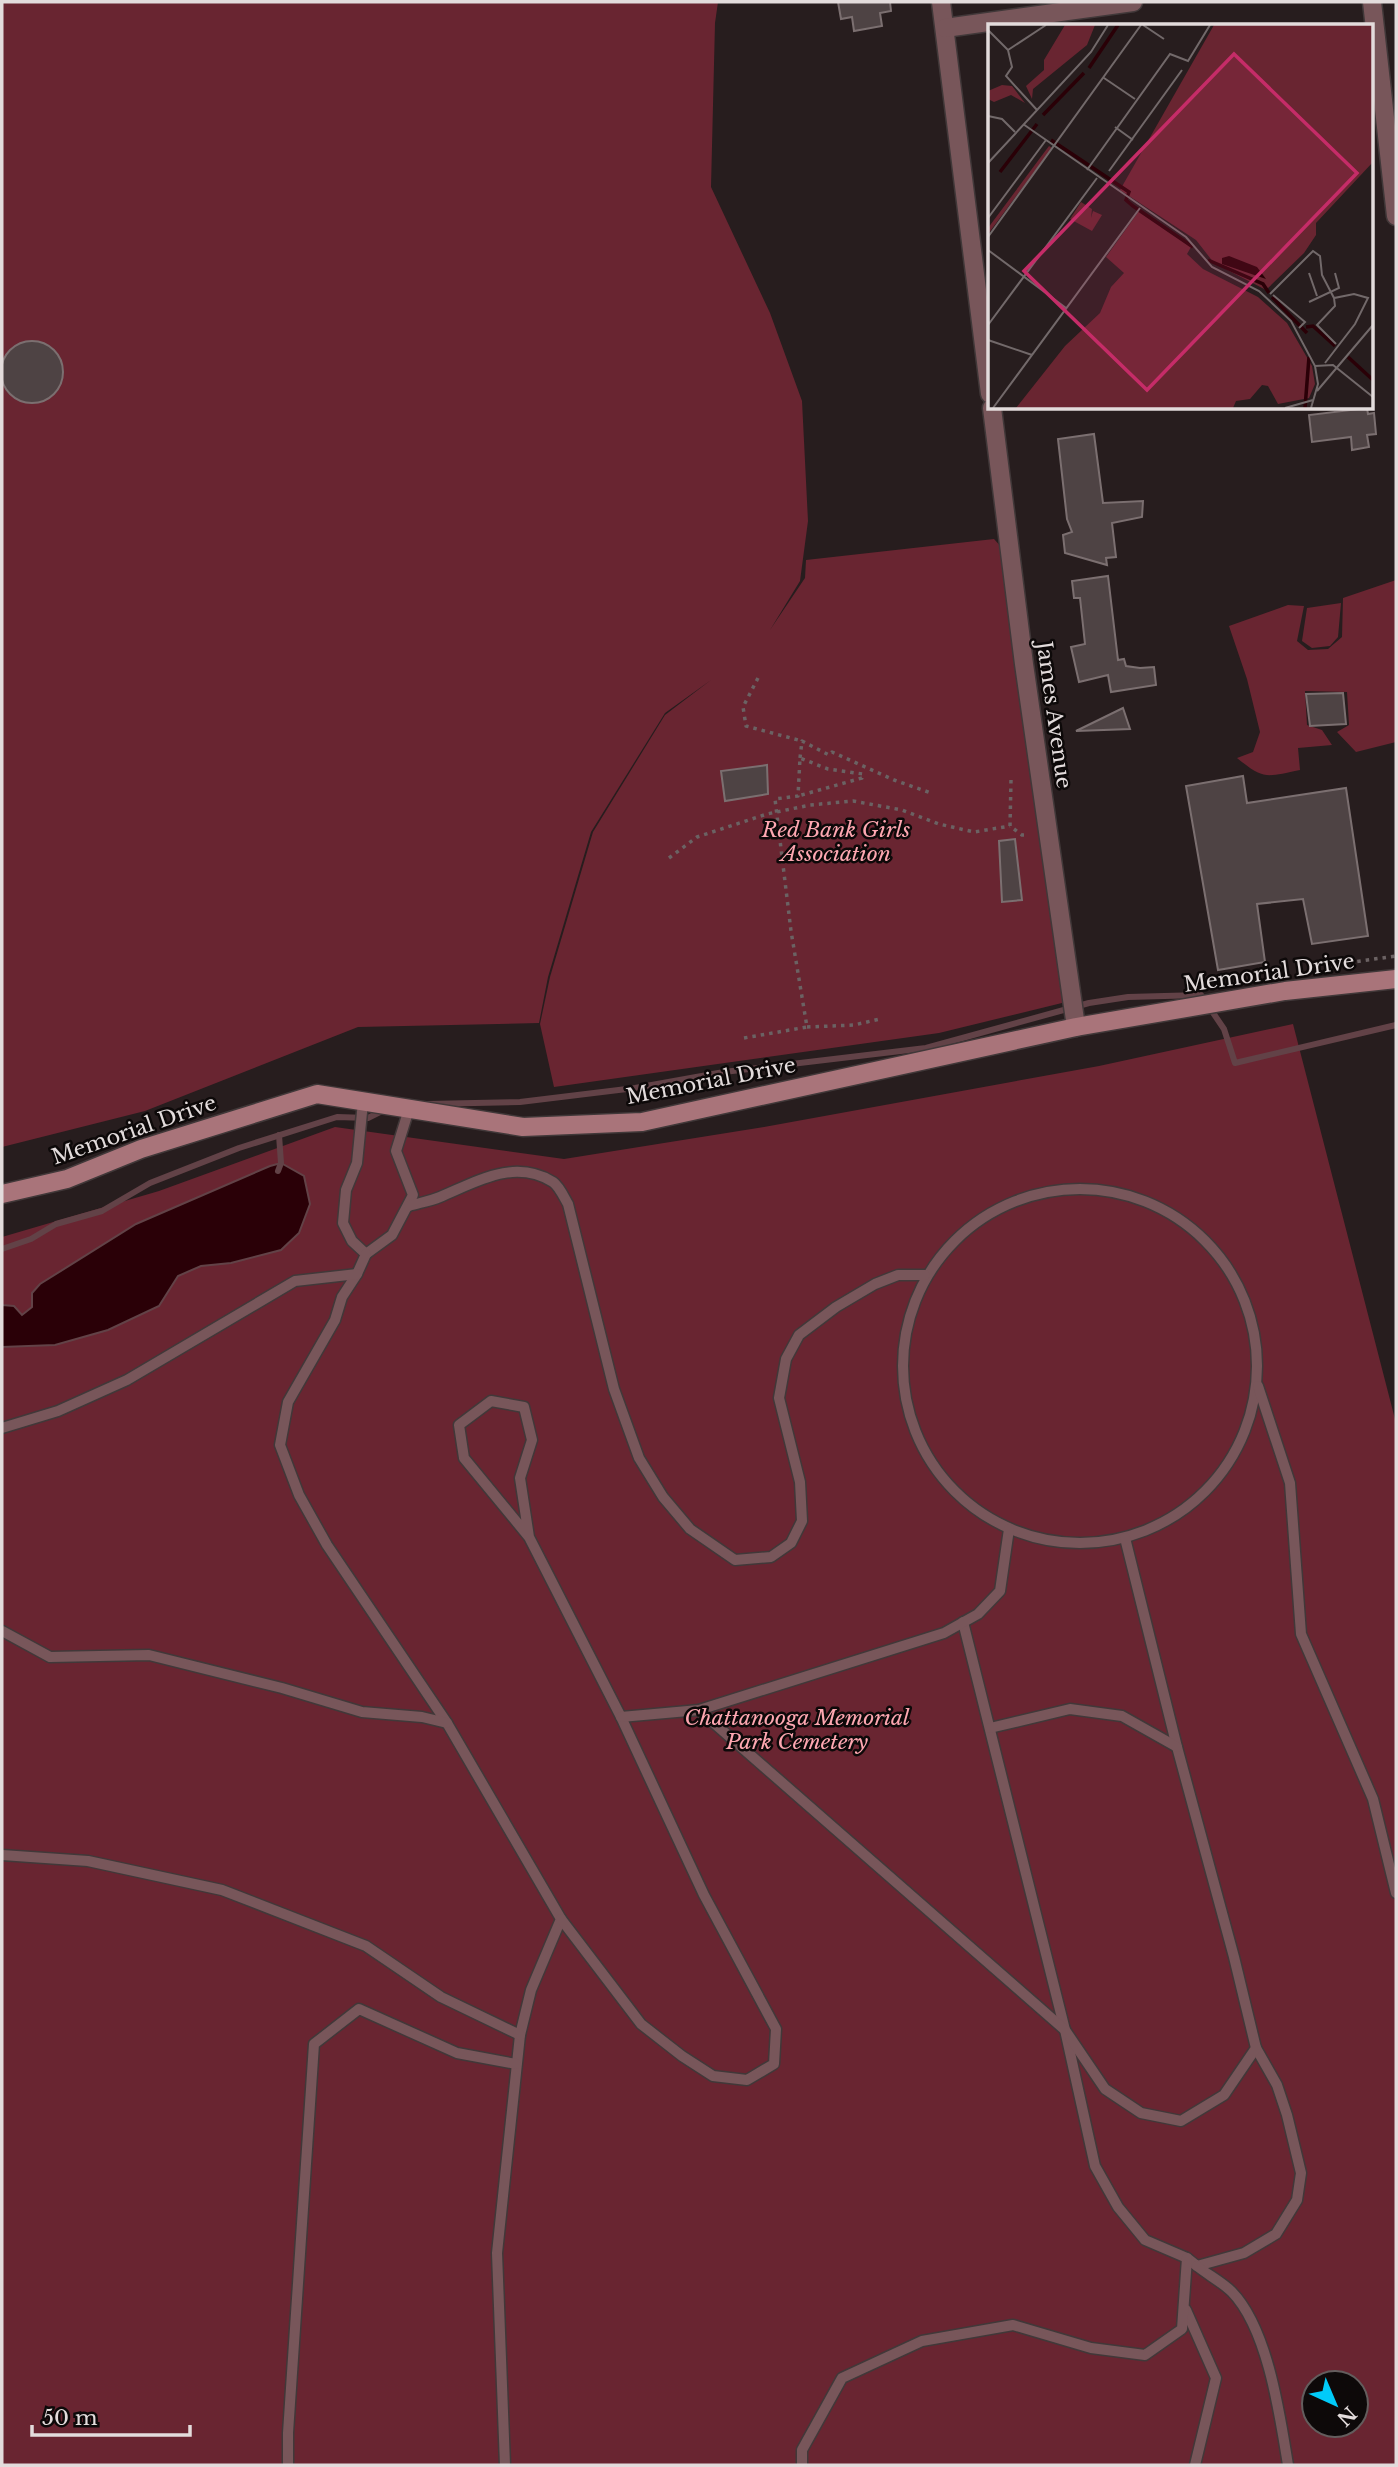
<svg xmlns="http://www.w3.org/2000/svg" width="1398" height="2467" font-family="'Libre Baskerville',serif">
<rect width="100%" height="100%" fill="#271d1e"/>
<g fill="#692531" fill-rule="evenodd">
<path d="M2,2H718L715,23L711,187L770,313L802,401L808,521L800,581L770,630L805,578L806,560L994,539L1003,549L1066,1002L939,1033L554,1087L540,1024L550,977L593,832L665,715L711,680L665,713L591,832L548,977L539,1023L358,1027L145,1111L2,1147Z"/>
<path d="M1396,580V742L1356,752L1337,732L1349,725L1347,692L1305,691L1307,725L1322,730L1332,745L1298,748L1300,770C1266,777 1264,780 1237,758L1253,752L1260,732L1247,679L1229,626L1288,605L1304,606L1297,641L1308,650L1328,649L1342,637L1343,598Z"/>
<path d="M1341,603L1338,637L1330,646L1312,648L1302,641L1307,608Z"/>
<path d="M1293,1024L1396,1423V2465H2V1237L159,1191L335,1127L564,1159L764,1127L1099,1066ZM1314,2383H1356V2425H1314Z"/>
</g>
<path fill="#2a0007" stroke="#624247" stroke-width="2" d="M281,1163L304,1176L310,1204L299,1233L281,1250L231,1263L201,1266L178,1276L159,1306L108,1330L55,1345L2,1347V1305L14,1306L22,1315L32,1307V1293L40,1284L136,1224L270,1166Z"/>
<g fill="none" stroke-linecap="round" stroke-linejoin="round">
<g stroke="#624247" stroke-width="6">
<path d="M427,1104L520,1102L635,1088L724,1072L926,1048L1089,1003L1128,997L1201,995L1224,1029L1235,1063L1396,1025"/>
<path d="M278,1171L281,1163L279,1135"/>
<path d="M2,1249L31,1239L56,1224L102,1211L150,1183L239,1148L337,1117L368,1118L386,1109"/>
</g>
</g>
<g fill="#4e4344" stroke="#7b6f70" stroke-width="2">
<path d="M838,2H890L891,11L880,13L882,26L854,31L852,17L841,19Z"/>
<circle cx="32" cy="372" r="31"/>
<path d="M1367,408L1368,414L1374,413L1376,434L1367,435L1369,447L1352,450L1351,437L1312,442L1309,415Z"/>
<path d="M1094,434L1103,503L1143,501L1142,517L1112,523L1116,557L1106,558L1107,565L1065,553L1063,535L1072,532L1067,519L1058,439Z"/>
<path d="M1108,576L1118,660L1124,659L1126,666L1140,668L1154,667L1156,685L1111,692L1108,675L1079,682L1071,647L1085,644L1080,598H1074L1072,581Z"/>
<path d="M1343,693L1346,724L1310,726L1306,694Z"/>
<path d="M1123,708L1130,729L1076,731Z"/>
<path d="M767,765L768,794L725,801L721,771Z"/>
<path d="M1243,776L1247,803L1346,788L1368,936L1312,944L1303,899L1257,904L1265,962L1218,970L1186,786Z"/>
<path d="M1015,839L1022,900L1002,902L999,841Z"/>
</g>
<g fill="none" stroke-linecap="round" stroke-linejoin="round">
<defs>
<g id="lane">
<path d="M363,1102L357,1163L346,1190L343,1223L352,1241L366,1254L392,1235L413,1195L396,1151L409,1109"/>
<circle cx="1080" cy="1366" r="177"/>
<path d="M409,1206C419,1203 430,1201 440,1197C476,1182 514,1158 553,1182C559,1186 564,1197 568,1204L614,1389L639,1458L663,1497L690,1529L735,1560L771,1557L791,1543L802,1521L800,1482L779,1398L786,1359L799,1335L836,1307L875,1284L898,1275H925"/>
<path d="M366,1254L357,1274L342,1297L335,1320L288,1402L280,1445L299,1495L327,1545L447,1723L561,1919L531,1990L520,2035L503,2196L497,2253L505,2465"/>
<path d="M1258,1386L1290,1483L1301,1634L1373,1799L1396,1893"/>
<path d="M2,1428L58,1411L127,1380L295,1281L357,1274"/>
<path d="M529,1537L520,1478L532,1440L524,1407L491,1401L459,1425L464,1458L529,1537L621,1717L704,1895L776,2029L774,2064L747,2080L713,2076L682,2056L641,2024L561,1919"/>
<path d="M963,1622L1065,2030L1095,2166L1118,2207L1145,2240L1187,2258L1197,2266L1244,2253L1276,2234L1297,2200L1301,2173L1287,2115L1277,2085L1256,2048"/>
<path d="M2,1631L50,1657L149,1655L282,1688L362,1712L422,1717L447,1723"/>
<path d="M699,1710L1065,2030L1105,2089L1141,2113L1181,2121L1224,2095L1256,2048L1234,1957L1177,1747L1125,1538"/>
<path d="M621,1717L699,1710L944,1633L978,1614L1000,1591L1009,1529"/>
<path d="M990,1728L1070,1709L1122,1716L1177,1747"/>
<path d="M2,1855L88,1861L222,1890L366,1946L441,1997L520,2035"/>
<path d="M1197,2266C1208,2275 1222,2282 1232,2292C1268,2329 1280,2416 1288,2465"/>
<path d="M1186,2310L1216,2378L1195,2465"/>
<path d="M288,2465V2433L314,2044L359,2009L457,2053L516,2064"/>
<path d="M802,2465V2450L842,2378L922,2341L1013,2325L1091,2348L1145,2355L1182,2329L1187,2258"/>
</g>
<g id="street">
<path d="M941,2L990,394"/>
<path d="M1372,2L1396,216"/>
<path d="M945,28L1133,2"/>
<path d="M992,408L1024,664L1076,1027"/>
</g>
<path id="secondary" d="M2,1194L67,1179L141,1149L317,1094L523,1127L642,1122L1076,1027L1285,991L1396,979"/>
</defs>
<use href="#lane" stroke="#413839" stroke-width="13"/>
<use href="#street" stroke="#413839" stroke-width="21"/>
<use href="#secondary" stroke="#413839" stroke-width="21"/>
<g stroke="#6b6263" stroke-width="3.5" stroke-dasharray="3.5 5" stroke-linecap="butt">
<path d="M758,678L743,707L746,726L802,741"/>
<path d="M800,758L802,741L829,755L832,752L894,780L931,793"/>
<path d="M1011,780L1010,826L1022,835H1029"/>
<path d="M669,858L697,837L767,814L810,805L853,801L902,810L939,824L974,832L1010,826"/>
<path d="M1332,965L1396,956"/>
<path d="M1219,980L1237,978"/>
<path d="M807,1027L854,1025L880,1019"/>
<path d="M744,1038L807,1027L791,931L775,799L798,796L800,758L828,769L863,774L862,778L798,796"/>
</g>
<use href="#lane" stroke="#78565a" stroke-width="10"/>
<use href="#street" stroke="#78565a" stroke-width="18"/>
<use href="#secondary" stroke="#a9747a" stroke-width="18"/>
</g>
<g text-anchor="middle" stroke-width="5" stroke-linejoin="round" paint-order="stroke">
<g font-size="21" fill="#e3dcdc" stroke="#0d0909">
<text transform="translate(1054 715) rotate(82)" y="7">James Avenue</text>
<text transform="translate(1269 973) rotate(-8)" y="7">Memorial Drive</text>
<text transform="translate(711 1081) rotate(-11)" y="7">Memorial Drive</text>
<text transform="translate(134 1130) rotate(-19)" y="7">Memorial Drive</text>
</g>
<g font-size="21" font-style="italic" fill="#fea7b1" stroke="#0d0909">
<text x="836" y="837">Red Bank Girls<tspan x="836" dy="24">Association</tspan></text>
<text x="797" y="1725">Chattanooga Memorial<tspan x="797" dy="24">Park Cemetery</tspan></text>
</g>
</g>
<g transform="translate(988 24)">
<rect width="385" height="385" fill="#271d1e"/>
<path d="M77,1H107L99,21L45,65L44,75L38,62L56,46V36ZM226,1H385V138L328,199V211L316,229L278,266L226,239L208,216L132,166ZM14,61L24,62L37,79L23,71L6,78L0,75V67ZM61,122L64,124L0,210V204ZM93,178L104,185L103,194L105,187L114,191L104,207L82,195ZM151,187L203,223L199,230L215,245L270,273L299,299L324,342L327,360L321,374L290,380L280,362L274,361L262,375L248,377L245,384H28L77,322L112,289L123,263L136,249L118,233Z" fill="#692531"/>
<path d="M241,232L269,243L278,255L234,240V234Z" fill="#2a0007"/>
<path fill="none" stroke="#2a0007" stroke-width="3.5" d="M101,44L130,1M55,91L96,49M63,116L141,168L138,176L145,182L205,223M12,148L49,100M220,236L275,260L281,269M284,273L319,309M318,303L325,302L347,322M360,333L385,356M317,384L321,333"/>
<path fill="none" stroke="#72696a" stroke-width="2" d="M155,1L176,15M0,6L20,26L24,43L18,52L49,86M20,26L58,1M116,54L147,75M0,92L14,95L27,108M35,100L198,213L224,243L271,267L303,297L327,342L330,360L323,384M127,103L145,116M0,139L103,28L120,1M99,146L182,30L200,37L222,1M121,147L194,46M0,194L58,116M0,213L153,1M0,226L78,284M321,249L329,272M282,270L325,227L332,232L334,251L346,274L366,270L380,274L367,300L337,339M285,271L317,298L311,304M346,274L347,282L329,301L348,320M321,278L351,264L347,249M0,301L109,154M0,316L44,331M327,342L345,341L385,373M329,367L385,301M5,384L152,184M297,384L325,376"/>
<path fill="#c52c68" fill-opacity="0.15" stroke="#c52c68" stroke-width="3.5" d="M246,30L369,149L159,366L36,247Z"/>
<rect width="385" height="385" fill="none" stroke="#e3dcdc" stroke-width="3.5"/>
</g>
<rect width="1398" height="2467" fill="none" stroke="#e3dcdc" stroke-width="7"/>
<g transform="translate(1335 2404) rotate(136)"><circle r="33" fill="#0d0909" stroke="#635d5d" stroke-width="2"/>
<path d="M0-5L12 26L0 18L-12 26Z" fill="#01cbf9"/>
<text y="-10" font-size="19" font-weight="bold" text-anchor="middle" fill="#e3dcdc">N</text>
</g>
<path d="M32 2425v10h158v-10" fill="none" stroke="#e3dcdc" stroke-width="3.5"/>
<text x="42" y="2425" font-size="21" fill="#e3dcdc" stroke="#0d0909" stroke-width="5" paint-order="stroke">50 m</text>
</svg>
